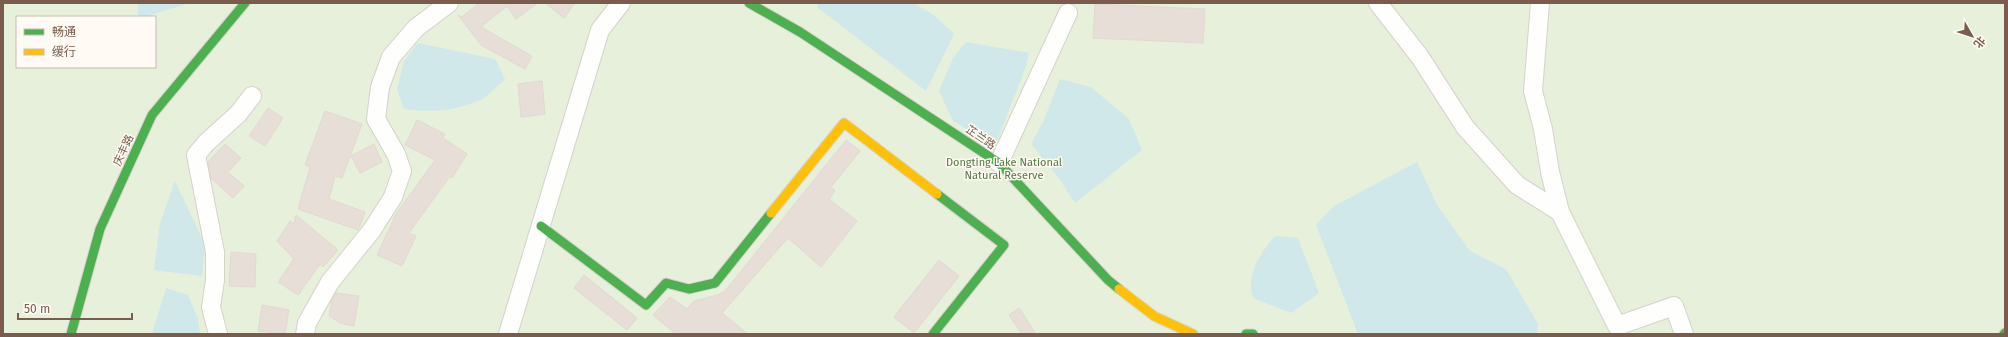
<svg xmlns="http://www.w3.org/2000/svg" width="2008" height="337" font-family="'Fira Sans','Noto Sans SC',sans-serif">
<rect width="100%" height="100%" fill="#f9f5f0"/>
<path fill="#e7f0db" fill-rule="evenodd" d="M3,3H2005V334H3ZM17,17H155V67H17Z"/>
<g fill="#d0e8ea">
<path d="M138,3H190L144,17H138Z"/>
<path d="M819,3H914L935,16L954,34L926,91L817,7Z"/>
<path d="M966,42L1029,53L1025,69L995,146L953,121L939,91L953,58Z"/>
<path d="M418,43L495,59L505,79C498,85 491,93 484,98C459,111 431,113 404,109L397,89L404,61Z"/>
<path d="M1060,79L1091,87L1129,119L1142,150L1075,203L1058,177L1031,144L1043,122Z"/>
<path d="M1417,162L1437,205L1470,251L1506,269L1538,324L1537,334H1358L1316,225L1334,206Z"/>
<path d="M175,181L205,245L202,276L154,270L160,223Z"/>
<path d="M1275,236L1298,238L1319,293L1291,313L1253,298C1245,275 1261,252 1275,236Z"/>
<path d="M166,288L188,295L198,319L200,334H152Z"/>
</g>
<g fill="#e6ded7" stroke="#e2d8d2">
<path d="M479,3H538L516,19L507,6L481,27L532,56L525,69L481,45L458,15L462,17Z"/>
<path d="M545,3H575L564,18Z"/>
<path d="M1095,4L1205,9L1203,43L1093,38Z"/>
<path d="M542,81L545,114L521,117L518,84Z"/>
<path d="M268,108L283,118L265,146L249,136Z"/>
<path d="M325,111L362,124L342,178L335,176L329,199L365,212L358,230L298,209L310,167L305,165Z"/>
<path d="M417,120L445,134L443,138L467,154L452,178L450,176L409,233L416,236L402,266L377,255L396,214L435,160L405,145Z"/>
<path d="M846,140L860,151L831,187L835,191L829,199L857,221L821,267L788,238L722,313L748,334H676L653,315L670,297L687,309L694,301L718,295L725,291Z"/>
<path d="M225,144L241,158L228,172L244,186L233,198L211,178L208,162Z"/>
<path d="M374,144L382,162L360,173L351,156Z"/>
<path d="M296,215L338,250L323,267L320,264L298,295L278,282L294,259L277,241L290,221L294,224Z"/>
<path d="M231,252L256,254L255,287L229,286Z"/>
<path d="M939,260L959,276L914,333L894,317Z"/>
<path d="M584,275L637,318L627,330L574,288Z"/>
<path d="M336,293L359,296L354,326L340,323L329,316L332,300Z"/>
<path d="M262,305L289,310L285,334L258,331Z"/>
<path d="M1019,308L1036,334H1022L1009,315Z"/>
</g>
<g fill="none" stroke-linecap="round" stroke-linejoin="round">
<defs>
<g id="street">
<path d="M1378,3L1420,57L1465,127L1517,185L1560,212"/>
<path d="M1540,3L1533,91L1543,129L1550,172L1560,212L1617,326L1674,306L1684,334"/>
<path d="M999,163L1068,13"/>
<path d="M218,334L211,307L215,280V252L196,155L206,143L238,114L252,96"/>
<path d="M305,334L307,323L330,282L372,230L393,197L402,171L396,154L376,119L380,87L391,57L416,28L449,3"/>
<path d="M508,334L600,30L621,3"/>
</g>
<g id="fast">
<path d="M749,3L800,32L999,163L1108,280L1119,289"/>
<path d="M541,226L646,305L666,283L689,289L715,283L771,213"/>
<path d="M71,334L100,229L152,115L245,3"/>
<path d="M933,334L1004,245L937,194"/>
<path d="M1246,334H1253"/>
<path d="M2004,334L2005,333"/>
</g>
<g id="slow">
<path d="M771,213L844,123L937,194"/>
<path d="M1119,289L1154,316L1193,334"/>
</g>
</defs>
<use href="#street" stroke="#d7d1cb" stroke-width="20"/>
<use href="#fast" stroke="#d9d2cb" stroke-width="11"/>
<use href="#slow" stroke="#d9d2cb" stroke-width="11"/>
<use href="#street" stroke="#fefefd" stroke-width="18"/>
<use href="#fast" stroke="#4caf50" stroke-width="9"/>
<use href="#slow" stroke="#ffc107" stroke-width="9"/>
</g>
<g text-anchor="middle" stroke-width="3" stroke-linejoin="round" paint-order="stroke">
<g font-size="11" fill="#7a5c4d" stroke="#fffaf3">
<text transform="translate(981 137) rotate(34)" y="4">芷兰路</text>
<text transform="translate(123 150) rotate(-65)" y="4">庆丰路</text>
</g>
<g font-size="11" fill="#537a41" stroke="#fffaf3">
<text x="1004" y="166">Dongting Lake National<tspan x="1004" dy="13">Natural Reserve</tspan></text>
</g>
</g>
<rect width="2008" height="337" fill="none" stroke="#7a5c4d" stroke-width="8"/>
<rect x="16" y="16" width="140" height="52" fill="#fffaf3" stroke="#cabbb1"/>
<rect x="24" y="29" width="20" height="6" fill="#4caf50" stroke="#cabbb1"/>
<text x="52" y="36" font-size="12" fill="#7a5c4d">畅通</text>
<rect x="24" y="49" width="20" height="6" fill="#ffc107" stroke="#cabbb1"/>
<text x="52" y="56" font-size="12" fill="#7a5c4d">缓行</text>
<g transform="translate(1972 36) rotate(129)" stroke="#fffaf3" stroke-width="3" paint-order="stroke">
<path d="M0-3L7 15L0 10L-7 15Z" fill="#7a5c4d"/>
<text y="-6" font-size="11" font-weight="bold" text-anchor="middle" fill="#7a5c4d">北</text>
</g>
<path d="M18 313v6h114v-6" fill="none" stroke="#7a5c4d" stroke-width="2"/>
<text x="24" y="313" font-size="12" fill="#7a5c4d" stroke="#fffaf3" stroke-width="3" paint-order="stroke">50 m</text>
</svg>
